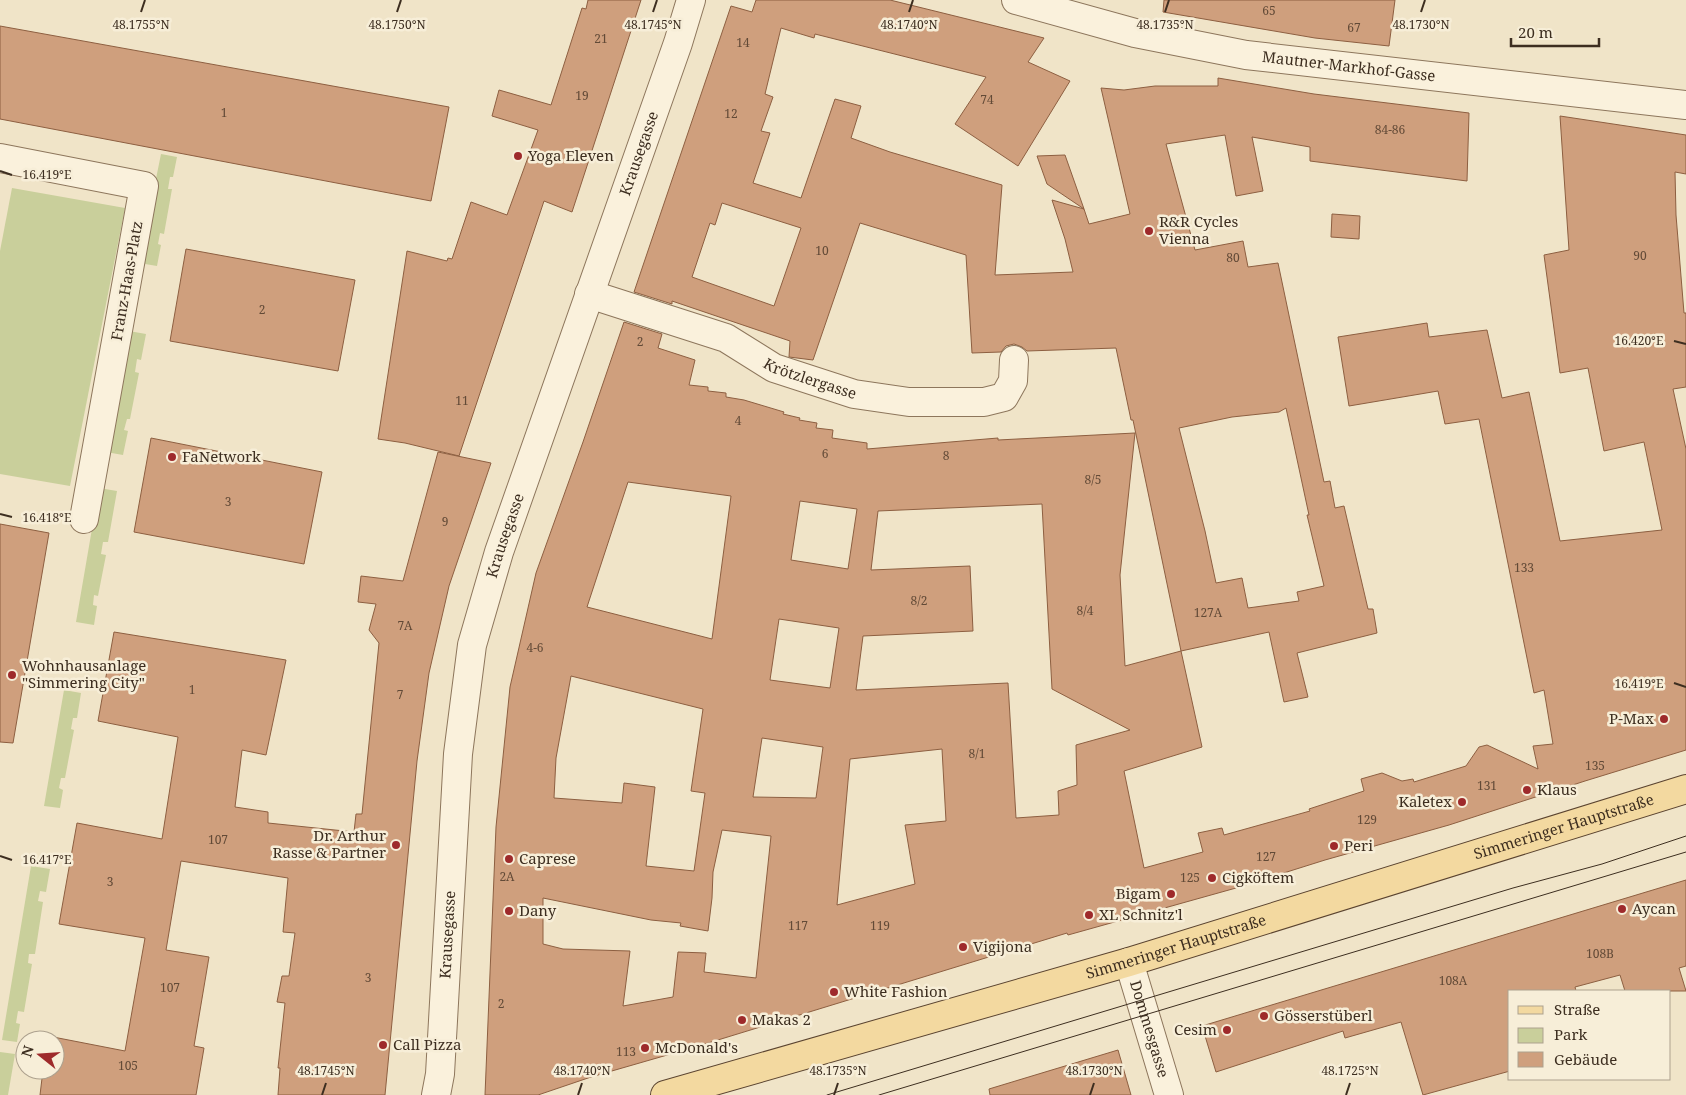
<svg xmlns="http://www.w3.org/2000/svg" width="1686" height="1095" font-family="'Noto Serif',serif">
<rect width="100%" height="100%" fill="#f0e4c8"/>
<g fill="#c9cf9b">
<path d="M161,154L177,157L173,177H170L168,189H172L164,234L160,233L158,244L161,245L157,266L139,263Z"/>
<path d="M12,188L125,208L70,486L0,474V251Z"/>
<path d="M129,331L146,334L141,360L137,359L135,372L139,373L130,419H127L124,430L128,431L123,455L106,452Z"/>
<path d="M99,488L117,491L108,542H103L101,554L106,555L98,596L94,595L93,605L97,606L94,625L76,622Z"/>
<path d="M64,690L81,693L77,718H73L71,729L74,730L65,778H61L59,788L63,790L60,808L44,806Z"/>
<path d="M31,866L50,869L46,892L40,891L38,901L43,902L35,954H29L28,963L32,964L24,1012L18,1011L16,1023L20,1024L17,1042L2,1040Z"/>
<path d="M0,1052L15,1054L8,1095H0Z"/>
</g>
<g fill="#cf9f7d" stroke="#8d5f41" fill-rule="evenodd">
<path d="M588,0H641L572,212L544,201L459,456L405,443L378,439L407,251L447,261L448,258L452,259L471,202L507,215L538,130L492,116L499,90L551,105L582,8L586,9Z"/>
<path d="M756,0H890L1044,38L1028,62L1070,81L1018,166L955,124L986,77L815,34L814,38L781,28L765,94L773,97L761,131L770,133L753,183L801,198L835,99L861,106L851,138L890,152L1002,185L995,275L1073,272L1065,239L1052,200L1084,209L1089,224L1130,214L1101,88L1124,90L1155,86H1218V78L1314,94L1469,113L1467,181L1310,161V147L1252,137L1263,191L1236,196L1225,135L1166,144L1195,250L1243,241L1248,267L1278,263L1324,482L1330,481L1335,508L1344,506L1368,609H1373L1377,633L1297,653L1308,697L1284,702L1269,632L1181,651L1133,420H1131L1116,348L1027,351L1022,347L1014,344L1006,346L1001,352L972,353L966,255L860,223L813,360L789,357L790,341L672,301V304L634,292L731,6L752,12ZM722,203L801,228L774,306L692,277L710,223L715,225ZM1286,408L1309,515H1307L1324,586L1297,592L1299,601L1248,608L1242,578L1216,583L1205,531L1179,428L1232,417L1279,412Z"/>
<path d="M1164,0H1395L1389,46L1315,38L1163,12Z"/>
<path d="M0,26L449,107L431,201L0,119Z"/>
<path d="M1560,116L1686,135V174L1675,172L1676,215L1684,313H1686V387L1673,389L1686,449V750L1585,781L1449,825L1325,860L1236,888L1068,935L1067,933L695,1047L591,1077L538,1095H485L496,827L510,687L536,573L583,442L624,322L662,334L658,348L695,360L689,385L708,387V391L726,393V397L744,400L784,412L783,414L800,418L799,420L817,423L816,428L833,430L832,438L867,443V449L998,438V440L1135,433L1120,575L1125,666L1181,651L1202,747L1124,771L1144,868L1203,852L1198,833L1222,828L1224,835L1310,811L1309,809L1364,791L1361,779L1382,773L1402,781L1413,779L1414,782L1466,766L1479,747L1487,745L1538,769L1533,746L1553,744L1544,690L1534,693L1479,419L1445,424L1438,391L1349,406L1338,337L1427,323L1429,337L1487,330L1502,398L1529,392L1560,541L1662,530L1644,442L1604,451L1588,368L1560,373L1544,255L1569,250ZM628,482L731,496L712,639L587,607ZM800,501L857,509L848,569L791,560ZM1042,504L1052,689L1130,730L1076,745L1077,785L1058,791L1059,815L1016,818L1008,683L856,690L863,636L973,631L970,566L871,570L878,511ZM779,619L839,628L830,688L770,680ZM571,676L703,709L691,791L705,793L694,871L646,866L655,787L624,783L622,803L554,798L556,758ZM762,738L823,747L816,798L753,797ZM942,749L946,821L905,825L915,884L837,905L850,759ZM722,830L771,836L756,978L704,972L706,953L678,952L673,997L623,1006L630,951L563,949L543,944V898L651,920L681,923L680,926L708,931L712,898L713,872Z"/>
<path d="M1065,155L1084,209L1047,184L1037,156Z"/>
<path d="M1332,214L1360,216L1359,239L1331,237Z"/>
<path d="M186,249L355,280L338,371L170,341Z"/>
<path d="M151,438L322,472L304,564L134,532Z"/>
<path d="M438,452L491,463L449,586L429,673L417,761L385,1095H278L280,1068H278L285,1003L277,1002L282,976H289L295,933L283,932L288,878L181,861L166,950L209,957L194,1046L204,1048L196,1095H40L43,1070H55V1040H48V1036L125,1051L145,938L59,924L77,823L162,839L178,737L98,721L114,632L286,660L266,755L242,750L235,807L268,812V823L354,832L356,814H362L379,643L369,630L376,604L358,602L361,576L403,581Z"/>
<path d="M0,524L49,533L13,743L0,742Z"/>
<path d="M1686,880V966L1679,968L1686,991H1625L1620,975L1575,987L1576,991H1510V1071L1423,1095L1401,1022L1345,1038L1343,1031L1216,1072L1202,1026Z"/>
<path d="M1118,1050L1131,1095H990L989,1089Z"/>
</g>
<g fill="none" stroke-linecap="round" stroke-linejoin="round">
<defs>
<g id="minor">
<path id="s1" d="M1016,0L1135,33L1246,55L1686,105"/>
<path d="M0,158L144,186L84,519"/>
<path id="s2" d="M589,294L726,338L774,368L854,394L909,402H984L1004,397L1013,381L1014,360"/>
<path id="s3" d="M1129,962L1169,1095"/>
<path id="s4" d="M436,1095L440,1074L458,754L472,645L499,552L678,43L691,0"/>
</g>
<g id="major">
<path id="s5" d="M665,1095L1129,962L1686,789"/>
</g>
</defs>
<use href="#minor" stroke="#8d765c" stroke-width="30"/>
<use href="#major" stroke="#5b4430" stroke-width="30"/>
<use href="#minor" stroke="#faf1dc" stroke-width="28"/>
<use href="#major" stroke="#f3d9a0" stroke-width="28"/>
<g stroke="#3d2e20" stroke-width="1">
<path d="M827,1095L1513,888L1602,864L1686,836"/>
<path d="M879,1095L1686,852"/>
</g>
</g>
<path fill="none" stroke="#3d2e20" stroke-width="2" d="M141,12L145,0M397,12L401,0M653,12L657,0M909,12L913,0M1165,12L1169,0M1421,12L1425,0M0,171L12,175M1674,341L1686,344M0,514L12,517M1674,683L1686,687M0,856L12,860M322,1095L326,1083M578,1095L582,1083M834,1095L838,1083M1090,1095L1094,1083M1346,1095L1350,1083"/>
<g fill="#9e2a2b" stroke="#f7eed8" stroke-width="2">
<circle cx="518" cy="156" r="5"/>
<circle cx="1149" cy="231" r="5"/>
<circle cx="172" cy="457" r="5"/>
<circle cx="12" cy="675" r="5"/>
<circle cx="1664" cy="719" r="5"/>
<circle cx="1527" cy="790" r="5"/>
<circle cx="1462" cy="802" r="5"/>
<circle cx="396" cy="845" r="5"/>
<circle cx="1334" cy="846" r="5"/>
<circle cx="509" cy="859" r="5"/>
<circle cx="1212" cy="878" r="5"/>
<circle cx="1171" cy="894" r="5"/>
<circle cx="1622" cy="909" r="5"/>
<circle cx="509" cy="911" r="5"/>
<circle cx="1089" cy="915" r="5"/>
<circle cx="963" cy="947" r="5"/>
<circle cx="834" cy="992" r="5"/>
<circle cx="1264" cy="1016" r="5"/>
<circle cx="742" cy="1020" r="5"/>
<circle cx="1227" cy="1030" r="5"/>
<circle cx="383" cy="1045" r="5"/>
<circle cx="645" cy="1048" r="5"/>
</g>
<g text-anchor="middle" stroke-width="5" stroke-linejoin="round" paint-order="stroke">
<g font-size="12" fill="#624a37">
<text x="1269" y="15">65</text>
<text x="1354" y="32">67</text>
<text x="601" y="43">21</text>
<text x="743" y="47">14</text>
<text x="582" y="100">19</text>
<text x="987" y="104">74</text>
<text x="224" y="117">1</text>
<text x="731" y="118">12</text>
<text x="1390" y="134">84-86</text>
<text x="822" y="255">10</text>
<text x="1640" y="260">90</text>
<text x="1233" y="262">80</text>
<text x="262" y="314">2</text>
<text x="640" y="346">2</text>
<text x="462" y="405">11</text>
<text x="738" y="425">4</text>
<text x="825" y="458">6</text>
<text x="946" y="460">8</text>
<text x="1093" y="484">8/5</text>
<text x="228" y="506">3</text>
<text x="445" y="526">9</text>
<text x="1524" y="572">133</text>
<text x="919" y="605">8/2</text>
<text x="1085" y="615">8/4</text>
<text x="1208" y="617">127A</text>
<text x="405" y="630">7A</text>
<text x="535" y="652">4-6</text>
<text x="192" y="694">1</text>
<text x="400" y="699">7</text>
<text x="977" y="758">8/1</text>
<text x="1595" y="770">135</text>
<text x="1487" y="790">131</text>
<text x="1367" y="824">129</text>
<text x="218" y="844">107</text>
<text x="1266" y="861">127</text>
<text x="507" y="881">2A</text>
<text x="1190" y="882">125</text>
<text x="110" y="886">3</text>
<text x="798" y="930">117</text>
<text x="880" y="930">119</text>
<text x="1600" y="958">108B</text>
<text x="368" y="982">3</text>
<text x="1453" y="985">108A</text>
<text x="170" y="992">107</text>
<text x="501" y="1008">2</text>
<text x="626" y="1056">113</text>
<text x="128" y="1070">105</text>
</g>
<g font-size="15" fill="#3d2e20" stroke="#f7eed8">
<text dy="5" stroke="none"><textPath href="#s1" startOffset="340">Mautner-Markhof-Gasse</textPath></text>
<text dy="5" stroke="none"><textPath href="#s4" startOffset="971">Krausegasse</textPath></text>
<text transform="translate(127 281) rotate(-80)" y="5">Franz-Haas-Platz</text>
<text dy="5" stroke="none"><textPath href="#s2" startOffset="238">Krötzlergasse</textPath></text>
<text dy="5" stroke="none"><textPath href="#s4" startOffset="566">Krausegasse</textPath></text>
<text dy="5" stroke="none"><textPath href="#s5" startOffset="938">Simmeringer Hauptstraße</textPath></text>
<text dy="5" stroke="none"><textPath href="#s4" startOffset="161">Krausegasse</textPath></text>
<text dy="5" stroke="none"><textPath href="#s5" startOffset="532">Simmeringer Hauptstraße</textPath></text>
<text dy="5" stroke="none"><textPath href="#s3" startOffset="70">Dommesgasse</textPath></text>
</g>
<g font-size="15" fill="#3d2e20" stroke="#f7eed8" text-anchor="start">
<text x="528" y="161">Yoga Eleven</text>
<text x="1159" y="227">R&amp;R Cycles<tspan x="1159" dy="17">Vienna</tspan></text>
<text x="182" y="462">FaNetwork</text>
<text x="22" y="671">Wohnhausanlage<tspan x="22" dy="17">"Simmering City"</tspan></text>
<text x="1654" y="724" text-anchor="end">P-Max</text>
<text x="1537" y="795">Klaus</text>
<text x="1452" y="807" text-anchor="end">Kaletex</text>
<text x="386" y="841" text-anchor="end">Dr. Arthur<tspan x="386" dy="17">Rasse &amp; Partner</tspan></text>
<text x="1344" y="851">Peri</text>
<text x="519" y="864">Caprese</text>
<text x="1222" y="883">Cigköftem</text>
<text x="1161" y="899" text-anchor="end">Bigam</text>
<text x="1632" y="914">Aycan</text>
<text x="519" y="916">Dany</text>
<text x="1099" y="920">XL Schnitz'l</text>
<text x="973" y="952">Vigijona</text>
<text x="844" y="997">White Fashion</text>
<text x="1274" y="1021">Gösserstüberl</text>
<text x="752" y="1025">Makas 2</text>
<text x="1217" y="1035" text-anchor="end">Cesim</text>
<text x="393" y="1050">Call Pizza</text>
<text x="655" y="1053">McDonald's</text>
</g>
</g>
<g font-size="12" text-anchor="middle" fill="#3d2e20" stroke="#f7eed8" stroke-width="5" stroke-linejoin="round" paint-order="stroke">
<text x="141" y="29">48.1755°N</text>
<text x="397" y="29">48.1750°N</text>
<text x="653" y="29">48.1745°N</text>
<text x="909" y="29">48.1740°N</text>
<text x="1165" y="29">48.1735°N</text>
<text x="1421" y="29">48.1730°N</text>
<text x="47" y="179">16.419°E</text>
<text x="1639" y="345">16.420°E</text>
<text x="47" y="522">16.418°E</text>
<text x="1639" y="688">16.419°E</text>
<text x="47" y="864">16.417°E</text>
<text x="326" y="1075">48.1745°N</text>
<text x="582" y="1075">48.1740°N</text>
<text x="838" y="1075">48.1735°N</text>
<text x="1094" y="1075">48.1730°N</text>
<text x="1350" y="1075">48.1725°N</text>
</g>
<rect x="1508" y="990" width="162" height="90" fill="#f7eed8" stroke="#ada18e"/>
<rect x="1518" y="1006" width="25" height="8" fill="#f3d9a0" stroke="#ada18e"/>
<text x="1554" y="1015" font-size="15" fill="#3d2e20">Straße</text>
<rect x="1518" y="1028" width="25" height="15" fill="#c9cf9b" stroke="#ada18e"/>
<text x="1554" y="1040" font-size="15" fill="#3d2e20">Park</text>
<rect x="1518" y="1052" width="25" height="15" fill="#cf9f7d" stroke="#ada18e"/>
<text x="1554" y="1065" font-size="15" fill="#3d2e20">Gebäude</text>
<g transform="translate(40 1055) rotate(287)"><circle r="24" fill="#f7eed8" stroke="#ada18e"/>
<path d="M0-4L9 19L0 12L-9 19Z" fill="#9e2a2b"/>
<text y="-8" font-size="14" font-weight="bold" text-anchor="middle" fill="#3d2e20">N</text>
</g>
<path d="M1511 38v8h88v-8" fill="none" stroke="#3d2e20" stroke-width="2.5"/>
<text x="1518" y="38" font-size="15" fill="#3d2e20" stroke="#f7eed8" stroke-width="4" paint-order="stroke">20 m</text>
</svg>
